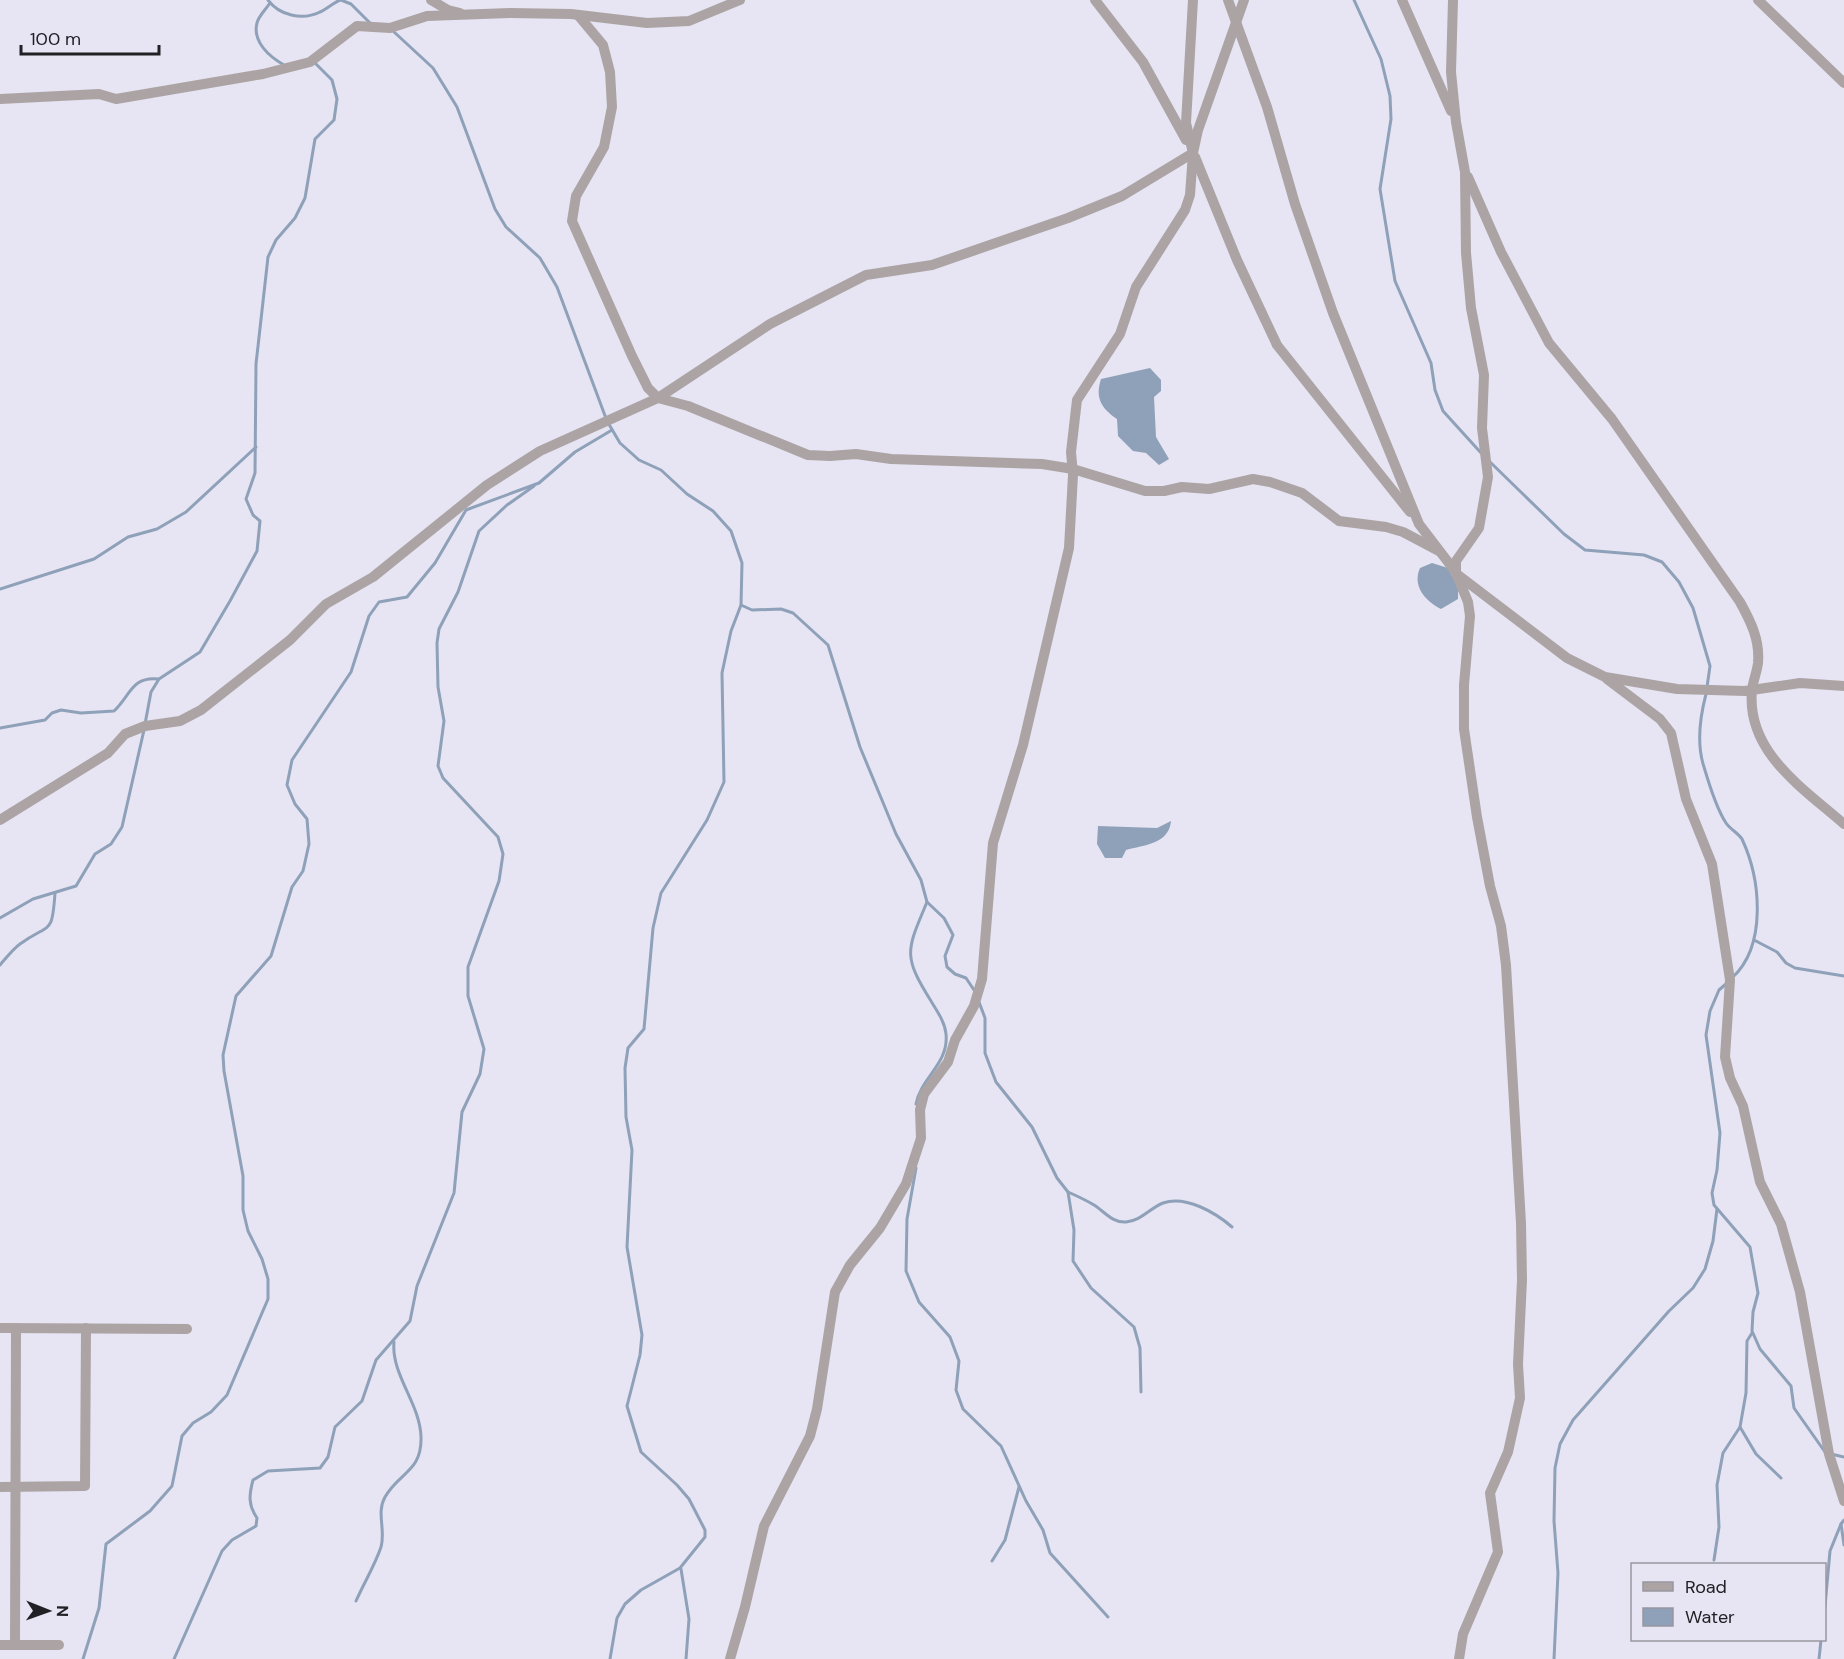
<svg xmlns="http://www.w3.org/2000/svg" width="1844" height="1659" font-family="'DM Sans',sans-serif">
<rect width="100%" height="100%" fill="#e7e5f3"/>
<g fill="#8ea1b9">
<path d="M1150,368L1161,380V391L1154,397L1156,437L1169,459L1159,465L1146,453L1133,451L1118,436L1117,419C1101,408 1095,398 1101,379Z"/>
<path d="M1432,563L1448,568L1458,588V599L1441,609C1425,601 1412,586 1420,568Z"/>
<path d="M1171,821C1169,844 1144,845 1126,850L1122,858H1105L1097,844L1098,826L1157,828Z"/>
</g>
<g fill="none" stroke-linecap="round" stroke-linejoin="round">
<g stroke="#8ea1b9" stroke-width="3">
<path d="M268,0C279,15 302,21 320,12C327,9 333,3 340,0"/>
<path d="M341,0L351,4L370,23"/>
<path d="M1354,0L1381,59L1390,96L1391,119L1380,189L1395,281L1431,363L1435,390L1443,411L1482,454"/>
<path d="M270,3C266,9 258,17 257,23C252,42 270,57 284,65"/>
<path d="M393,31L433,68L457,107L495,209L506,227L540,258L557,287L607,421L620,443L639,460L661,470L687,494L713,511L731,531L742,563L741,605L731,631L722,673L724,782L707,820L661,893L653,928L644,1029L628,1048L625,1068L626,1117L632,1150L627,1247L642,1335L640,1355L627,1406L641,1452L677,1485L689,1499L705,1530V1537L680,1568L641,1590L625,1604L617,1618L610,1659"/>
<path d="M1489,461L1564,534L1585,550L1644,555L1662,562L1679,582L1693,608L1710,666L1707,687"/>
<path d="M0,589L94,559L128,537L157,529L186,512L256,447"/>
<path d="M741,605L752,610L781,609L793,613L828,645L860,747L896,834L921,880L927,902C907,950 902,955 931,1001C937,1011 945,1022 946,1034C949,1064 921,1077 916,1104"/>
<path d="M1706,694C1700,717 1696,743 1704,767C1709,784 1716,808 1726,823C1730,829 1738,833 1742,839C1761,880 1767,946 1732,978"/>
<path d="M145,724L151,692L159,679L200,652L230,601L257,551L260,521L253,515L246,499L255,473L256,364L268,257L276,240L295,218L305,198L315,139L334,120L337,99L332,80L315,63"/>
<path d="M0,728L45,720L52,713L61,710L81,713L114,711C130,696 132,676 158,679"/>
<path d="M927,902L944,918L953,935L945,956L947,967L955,974L966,978L974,990"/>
<path d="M0,918L33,899L76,886L95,854L111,844L122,827L144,730"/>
<path d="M1754,940L1777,952L1786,963L1795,968L1844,976"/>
<path d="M0,965C6,958 13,949 20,944C50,922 52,937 55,893"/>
<path d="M1727,983L1719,990L1710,1011L1706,1035L1720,1133L1717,1170L1712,1193L1714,1205L1750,1247L1758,1293L1753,1312L1752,1331L1760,1349L1791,1386L1794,1408L1825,1452"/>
<path d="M979,1002L985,1018V1053L996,1082L1032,1127L1057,1178L1068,1192L1074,1230L1073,1261L1091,1288L1134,1327L1140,1348L1141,1392"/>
<path d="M916,1168L907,1219L906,1271L919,1302L950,1337L959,1361L956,1390L963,1409L1001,1446L1026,1501L1043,1530L1050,1553L1108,1617"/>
<path d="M1068,1192C1077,1196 1086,1200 1094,1205C1104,1211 1112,1223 1126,1222C1141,1221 1150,1208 1163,1203C1186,1195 1216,1213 1232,1227"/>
<path d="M1740,1427L1756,1454L1781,1478"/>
<path d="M1831,1454L1844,1457"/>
<path d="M1844,1520L1841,1524L1844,1545"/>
<path d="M1714,1560L1719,1527L1717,1485L1723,1453L1740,1427L1746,1393L1747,1341L1752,1333"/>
<path d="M992,1561L1005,1540L1019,1487"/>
<path d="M681,1569L689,1619L686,1659"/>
<path d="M356,1601C364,1583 375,1565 381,1547C386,1530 376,1513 385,1497C399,1472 422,1472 421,1437C420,1403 391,1375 394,1342"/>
<path d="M1824,1617L1830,1551L1841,1524"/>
<path d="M83,1659L99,1608L106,1544L150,1511L172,1486L182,1436L193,1423L211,1412L227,1395L268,1299V1279L262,1259L248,1231L243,1210V1176L224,1071L223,1055L236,996L271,956L292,887L303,871L309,844L307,819L295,804L287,785L292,760L351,672L369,616L379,602L407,597L435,563L466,510L539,483L575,452L612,430"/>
<path d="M174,1659L222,1551L232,1540L256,1526L257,1518C248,1505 249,1495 253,1480L268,1471L320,1468L328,1457L335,1427L362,1401L376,1360L410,1321L417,1286L454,1193L462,1112L480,1074L484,1049L468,996V967L499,881L503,854L498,837L443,778L438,766L444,721L438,687L437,643L439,629L458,592L479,531L507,505L534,486"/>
<path d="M1554,1659L1558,1573L1554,1521L1555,1468L1560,1444L1573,1420L1669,1311L1693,1288L1705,1269L1713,1241L1717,1209"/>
<path d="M1819,1659L1821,1640"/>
</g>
<g stroke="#aca4a4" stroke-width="10">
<path d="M431,0L448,10L460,13"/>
<path d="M1095,0L1143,62L1186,140"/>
<path d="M1228,0L1267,107L1295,204L1333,313L1419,524L1458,575L1567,658L1605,677L1677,689L1745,691L1800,683L1844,686"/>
<path d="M1402,0L1451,111"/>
<path d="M1453,0L1451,72L1456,122L1465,172L1466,253L1471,308L1484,375L1482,428L1488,477L1479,528L1456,561V573L1468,602L1470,616L1464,685V729L1477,817L1490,886L1501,926L1506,965L1521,1223L1522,1280L1518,1364L1520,1398L1508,1452L1490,1493L1498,1552L1463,1634L1459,1659"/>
<path d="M1758,0L1844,83"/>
<path d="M578,15L603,45L610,72L612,107L604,147L576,196L572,221L632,356L648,388L658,398L688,406L808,455L830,456L856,454L891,459L1042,464L1073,469L1145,491H1164L1182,487L1209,489L1253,479L1270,482L1302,493L1339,521L1386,527L1403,532L1439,551"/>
<path d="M0,99L99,94L116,99L263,74L310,62L357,26L390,28L427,16L510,13L571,14L647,23L689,21L740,0"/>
<path d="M1195,157L1237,260L1277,345L1410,512"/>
<path d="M1468,177L1501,252L1549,343L1612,419L1740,602C1751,622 1760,640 1758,663C1757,672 1753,681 1752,690C1746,752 1803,788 1844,824"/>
<path d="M1607,679L1660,719L1671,733L1686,799L1712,864L1730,980L1725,1057L1730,1078L1743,1106L1760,1182L1781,1224L1800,1292L1829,1454L1844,1501"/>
<path d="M0,820L108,753L125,734L145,726L180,721L201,710L290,640L326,604L373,577L487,485L540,451L658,398L770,324L866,275L932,265L1068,218L1122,196L1193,153L1186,123L1193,0"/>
<path d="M0,1328L187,1329"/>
<path d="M0,1487L85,1486L86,1328"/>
<path d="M0,1645H59"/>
<path d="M15,1645L16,1328"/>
<path d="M730,1659L745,1607L764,1526L810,1436L817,1409L835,1292L850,1265L880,1228L906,1184L921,1138L920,1110L924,1094L948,1062L955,1040L974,1006L982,979L993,843L1023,745L1069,548L1073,475L1071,452L1077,400L1120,334L1136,287L1185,210L1190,195L1193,153L1198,130L1244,0"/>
</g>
</g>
<rect x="1631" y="1563" width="195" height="78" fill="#e7e5f3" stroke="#9896a1" stroke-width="1.5"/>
<rect x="1643" y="1582" width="30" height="9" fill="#aca4a4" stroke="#9896a1" stroke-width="1.5"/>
<text x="1685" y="1593" font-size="18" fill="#212025">Road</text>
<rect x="1643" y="1608" width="30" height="18" fill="#8ea1b9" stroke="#9896a1" stroke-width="1.5"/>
<text x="1685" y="1623" font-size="18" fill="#212025">Water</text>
<g transform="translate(48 1611) rotate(91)" stroke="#e7e5f3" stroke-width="4.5" paint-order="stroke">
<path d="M0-4.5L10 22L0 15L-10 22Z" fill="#212025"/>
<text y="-9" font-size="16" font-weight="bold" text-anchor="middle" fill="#212025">N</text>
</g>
<path d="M21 45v9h138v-9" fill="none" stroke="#212025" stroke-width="3"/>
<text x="30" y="45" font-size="18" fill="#212025" stroke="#e7e5f3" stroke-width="4.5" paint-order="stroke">100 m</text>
</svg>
